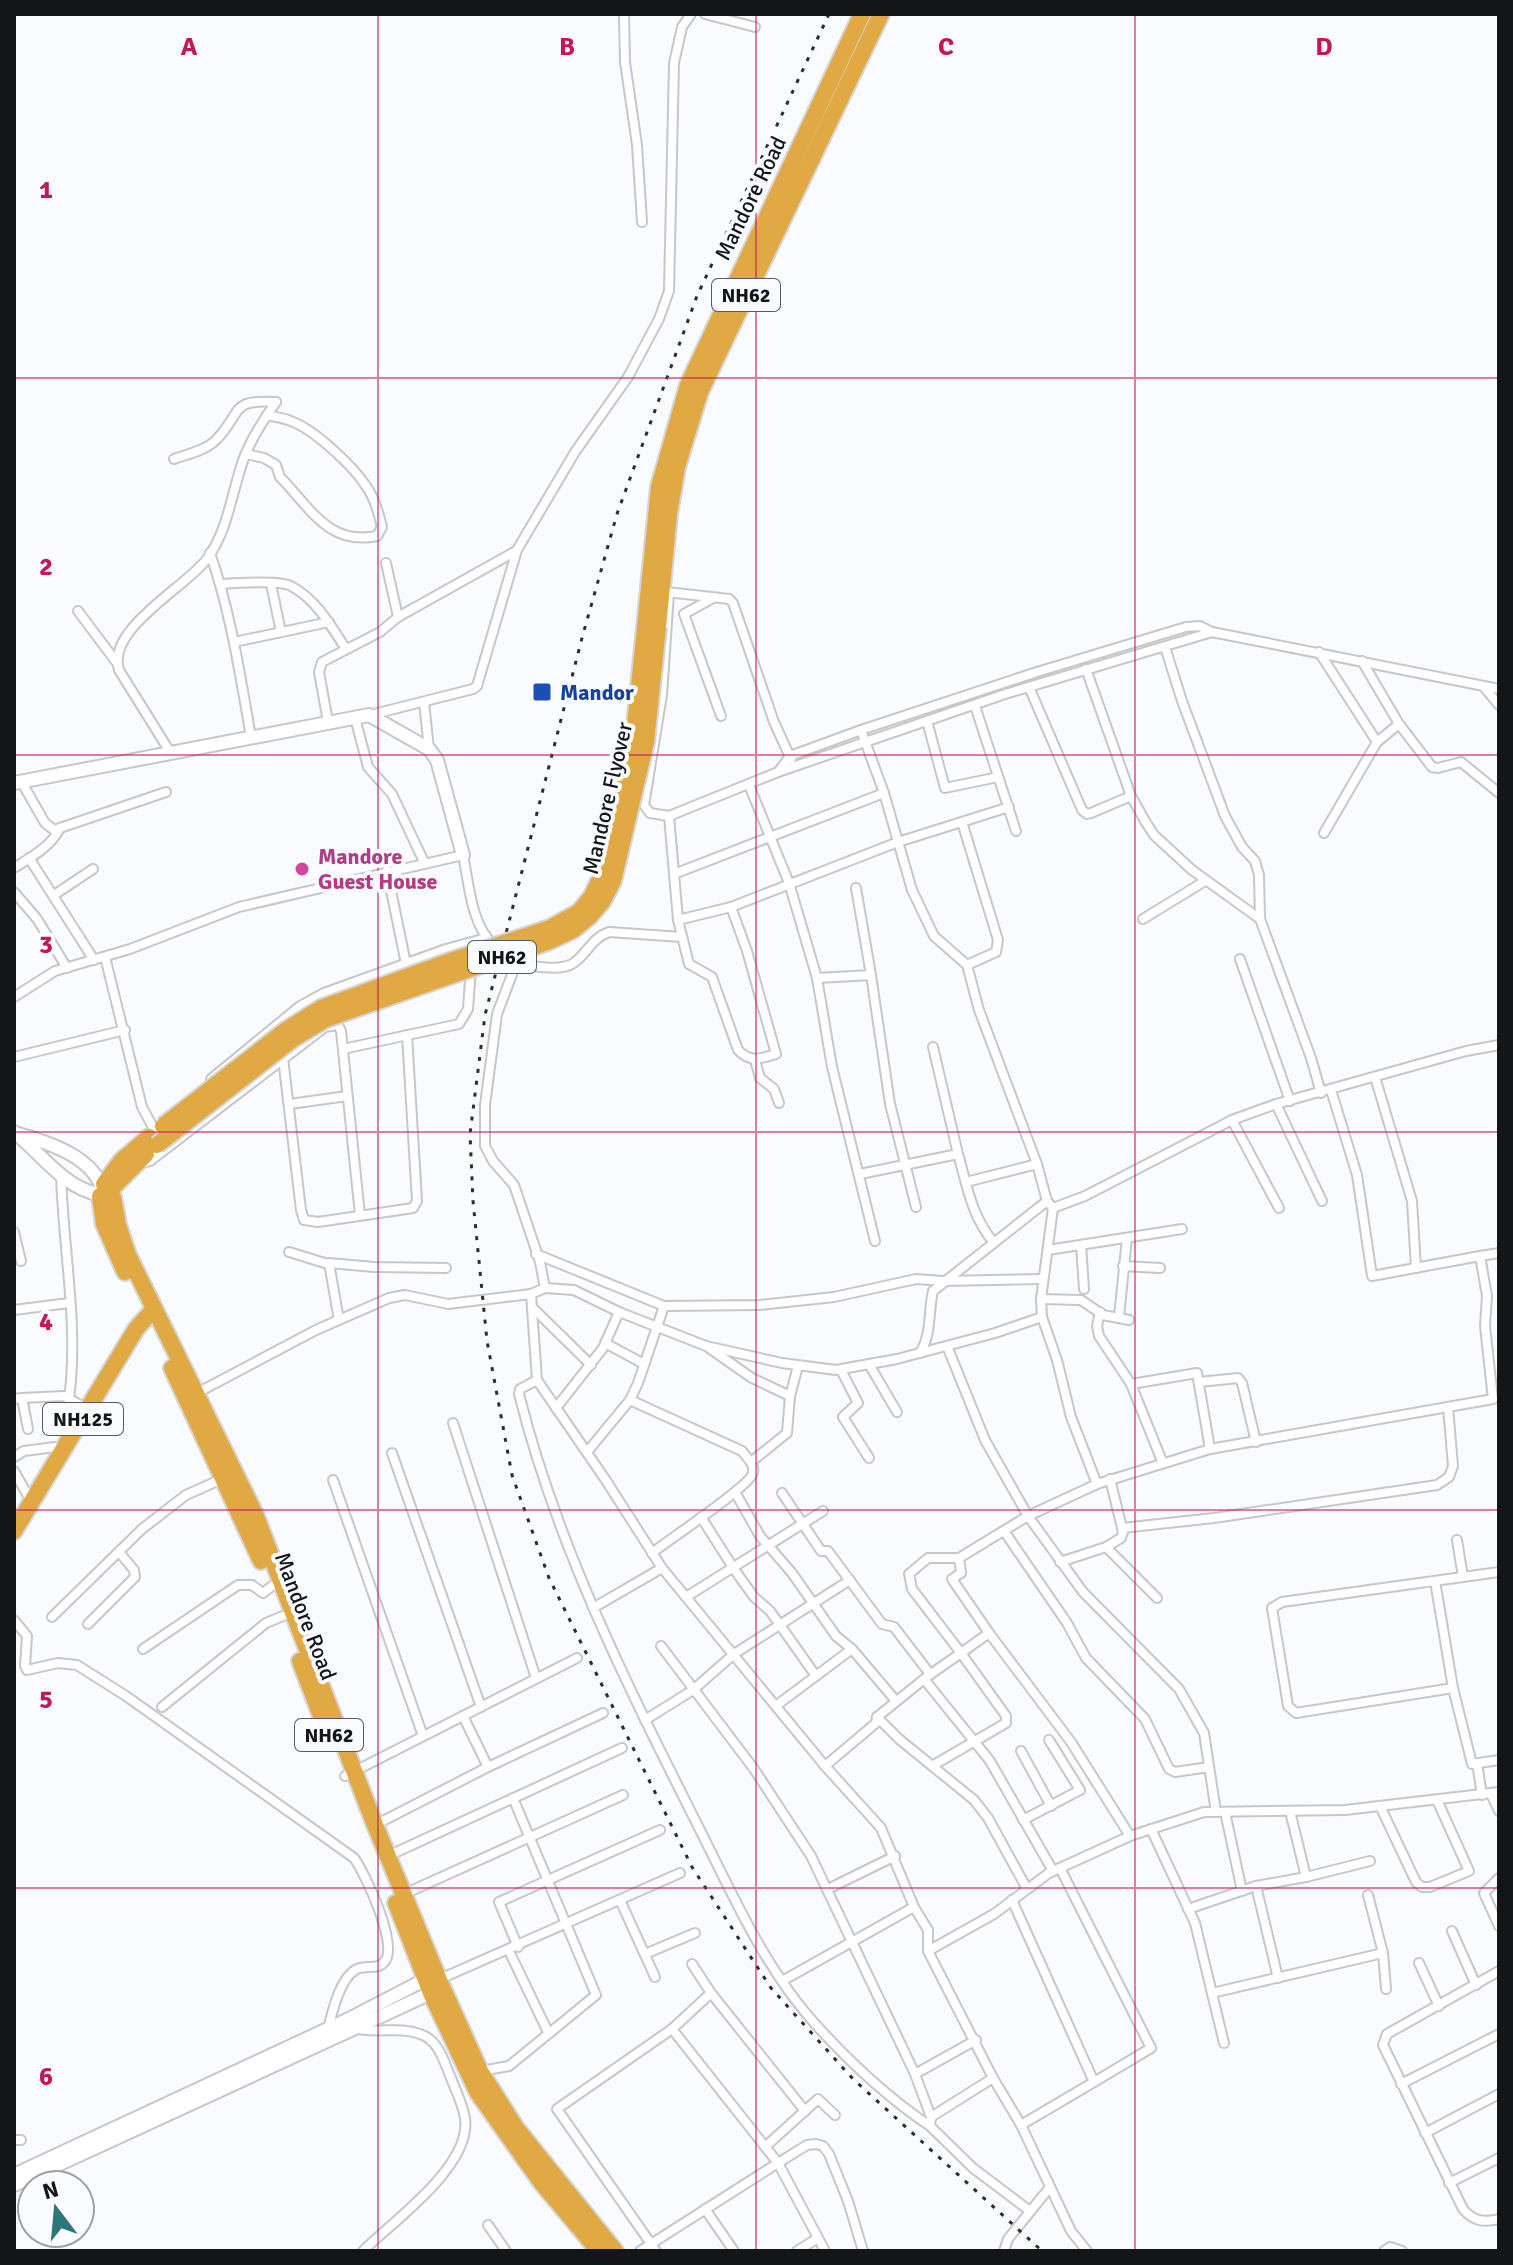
<svg xmlns="http://www.w3.org/2000/svg" width="1513" height="2265" font-family="Signika,sans-serif">
<rect width="100%" height="100%" fill="#f9fbff"/>
<g fill="none" stroke-linecap="round" stroke-linejoin="round">
<defs>
<g id="street">
<path d="M624,14L625,62L637,145L642,222"/>
<path d="M705,14L755,27"/>
<path d="M246,454L264,458L276,465L280,477C310,507 328,546 377,536L382,527C379,514 374,497 366,486C353,466 315,430 291,421C284,418 275,417 267,415"/>
<path d="M174,459C188,454 206,450 216,440C243,412 229,399 276,402"/>
<path d="M210,553C231,613 240,675 251,737"/>
<path d="M386,563L398,617"/>
<path d="M221,584C235,583 279,580 291,586C316,599 331,626 346,649"/>
<path d="M271,584L281,632"/>
<path d="M667,592L729,599L733,603L774,722L791,759"/>
<path d="M669,593L662,695L644,805L650,813L669,816L778,772L1005,694L1212,632"/>
<path d="M713,598L684,614L721,716"/>
<path d="M78,611L117,663"/>
<path d="M234,642L329,622"/>
<path d="M1165,647L1182,701L1225,816L1242,847L1255,861L1259,875L1260,919L1311,1058L1321,1093"/>
<path d="M1319,652L1377,742L1324,833"/>
<path d="M1362,661L1399,724L1432,767L1438,768L1461,762L1499,793"/>
<path d="M1086,669L1131,796L1145,821L1154,835L1192,870L1260,919"/>
<path d="M1483,686L1499,705"/>
<path d="M1029,687L1082,810L1087,814L1091,813L1131,796"/>
<path d="M424,702L429,749"/>
<path d="M975,706L1016,831"/>
<path d="M370,715L473,689L477,686L517,550L575,452L628,377L659,319L669,291L674,63L682,27L691,14"/>
<path d="M355,718L368,767L392,794L424,862"/>
<path d="M927,721L945,788L998,777"/>
<path d="M328,722L319,672L322,662L380,632L398,617L516,551"/>
<path d="M861,730L884,793L912,890L934,936L967,965L979,1010L1037,1164L1047,1201L1053,1208L1085,1196L1232,1120L1276,1104L1466,1051L1499,1045"/>
<path d="M1377,742L1399,724"/>
<path d="M170,752L119,670C106,629 186,587 207,559C229,529 232,489 245,455C253,436 264,419 276,402"/>
<path d="M779,771L790,756L861,730L1037,672L1186,627L1200,626L1212,632L1499,689"/>
<path d="M21,781L45,823L54,830L166,792"/>
<path d="M749,785L789,883L817,978L832,1067L875,1241"/>
<path d="M669,816L678,920L689,964L712,977L738,1050C751,1063 759,1059 776,1054L747,951L731,907L678,920"/>
<path d="M962,822L998,940L996,952L967,965"/>
<path d="M29,858L94,960"/>
<path d="M14,868C30,858 50,847 59,830"/>
<path d="M387,871L406,964"/>
<path d="M674,874L884,793"/>
<path d="M856,888L871,975"/>
<path d="M14,892L37,919L67,968"/>
<path d="M54,895L93,869"/>
<path d="M731,907L898,842L1009,807"/>
<path d="M1143,919L1205,881"/>
<path d="M508,956L516,964L497,1014L485,1105V1146L493,1161L514,1185L540,1262L545,1288"/>
<path d="M105,957L142,1107L154,1129"/>
<path d="M1240,959L1290,1101"/>
<path d="M516,964C533,965 561,973 575,962C588,952 592,938 609,932L682,937"/>
<path d="M817,978L871,975L890,1104L916,1207"/>
<path d="M14,997L55,971L130,949L239,907L463,855C469,883 471,926 494,945"/>
<path d="M933,1047L958,1154"/>
<path d="M343,1049L459,1024L468,1009L471,967"/>
<path d="M14,1057L125,1030"/>
<path d="M283,1058L301,1210L304,1220L318,1222L413,1208L417,1201L407,1035"/>
<path d="M755,1060L760,1078L774,1089L779,1103"/>
<path d="M1375,1077L1412,1201L1416,1268"/>
<path d="M211,1079L300,1006L324,993L446,949L486,938"/>
<path d="M290,1104L347,1096"/>
<path d="M1276,1104L1322,1201"/>
<path d="M1232,1120L1279,1208"/>
<path d="M142,1163L150,1161L325,1027L338,1025L341,1031L360,1215"/>
<path d="M61,1174C63,1249 79,1325 69,1399"/>
<path d="M860,1174L958,1154C967,1186 972,1217 994,1243"/>
<path d="M966,1182L1037,1164"/>
<path d="M14,1232L21,1261"/>
<path d="M1081,1245L1084,1289"/>
<path d="M1048,1250L1182,1229"/>
<path d="M289,1252L328,1264"/>
<path d="M536,1254L664,1306L759,1305L834,1297L916,1279L942,1281L1043,1279"/>
<path d="M1480,1256L1499,1253"/>
<path d="M1123,1266L1160,1268"/>
<path d="M531,1294L537,1380L605,1479L662,1568L825,1766L881,1828L914,1907L928,1930V1951"/>
<path d="M1041,1299L1081,1300L1103,1315L1129,1320"/>
<path d="M532,1307L591,1365"/>
<path d="M14,1310L69,1303"/>
<path d="M1100,1312L1097,1326L1099,1336L1131,1384L1162,1461"/>
<path d="M1042,1317L1057,1360L1071,1417L1097,1484"/>
<path d="M1119,1317L1127,1238"/>
<path d="M339,1320L329,1263L374,1267L446,1268"/>
<path d="M605,1343L644,1364"/>
<path d="M709,1348L752,1378L790,1396"/>
<path d="M920,1353C932,1334 928,1312 933,1291L1047,1201"/>
<path d="M870,1366L897,1412"/>
<path d="M841,1370L858,1403L843,1417L869,1458"/>
<path d="M537,1380L520,1389L519,1394C557,1546 627,1685 697,1824C732,1893 764,1968 817,2026C849,2061 891,2100 930,2126"/>
<path d="M1199,1382L1238,1378L1242,1383L1256,1442"/>
<path d="M1131,1384L1197,1373L1210,1449"/>
<path d="M197,1393L316,1330L389,1298L405,1295L448,1304L531,1294L545,1288L574,1290L619,1312L706,1346L782,1363L836,1370L897,1359L995,1333L1042,1317L1041,1299L1053,1208"/>
<path d="M22,1398L64,1396L80,1405"/>
<path d="M14,1399L22,1398L28,1429"/>
<path d="M630,1400L742,1451C747,1458 755,1464 753,1473C750,1486 667,1541 652,1553"/>
<path d="M556,1408L603,1348L619,1312"/>
<path d="M453,1423L536,1678"/>
<path d="M587,1452L630,1400L638,1383L664,1306"/>
<path d="M392,1453L481,1707"/>
<path d="M14,1457L24,1451L55,1447"/>
<path d="M751,1462L787,1433L790,1396L798,1366"/>
<path d="M14,1471L27,1494"/>
<path d="M333,1480L423,1736"/>
<path d="M735,1492L760,1536L792,1573L836,1636L852,1649L896,1701"/>
<path d="M782,1493L821,1551H828L882,1624L894,1627L930,1674"/>
<path d="M701,1517L734,1569L754,1597L770,1611L816,1676"/>
<path d="M1122,1528L1214,1518L1437,1485L1449,1477L1453,1466L1448,1407"/>
<path d="M1004,1531L1067,1623L1086,1658L1145,1719L1169,1769L1175,1772L1209,1767"/>
<path d="M1457,1540L1463,1577"/>
<path d="M1106,1547L1157,1598"/>
<path d="M959,1558L961,1573L952,1579L989,1633"/>
<path d="M1060,1562L1106,1547L1121,1538L1123,1532L1110,1479"/>
<path d="M1435,1581L1453,1688L1472,1764L1499,1760"/>
<path d="M686,1597L823,1511"/>
<path d="M593,1608L662,1568"/>
<path d="M52,1617L142,1529L186,1495L224,1478"/>
<path d="M14,1620L27,1636L25,1666L27,1670L58,1663L77,1665L126,1696L354,1858C366,1875 398,1944 385,1961C378,1971 367,1964 357,1969C340,1977 332,2013 328,2029"/>
<path d="M88,1624L135,1577L134,1570L119,1552"/>
<path d="M661,1646L754,1769L811,1856L915,2074"/>
<path d="M143,1649L238,1585H252L263,1593L272,1586"/>
<path d="M924,1679L990,1761L1053,1871"/>
<path d="M1453,1688L1296,1713L1288,1706L1272,1608L1282,1602L1499,1572"/>
<path d="M777,1705L852,1649"/>
<path d="M162,1707L266,1623L283,1616"/>
<path d="M463,1716L488,1767"/>
<path d="M877,1717L899,1739L974,1800L988,1818L1027,1889"/>
<path d="M645,1720L693,1690L734,1654L850,1580"/>
<path d="M1021,1751L1051,1806"/>
<path d="M1477,1763L1482,1795"/>
<path d="M825,1766L876,1723L877,1717L928,1676L961,1653L912,1589L909,1574L928,1558H959L1028,1516L985,1440L947,1346"/>
<path d="M932,1766L1006,1723V1716L961,1653L989,1633L1071,1742L1130,1836"/>
<path d="M345,1776L577,1658"/>
<path d="M1491,1794L1499,1811"/>
<path d="M1380,1806L1416,1882L1422,1887H1430L1469,1871L1437,1800"/>
<path d="M1216,1812L1204,1733L1179,1689L1083,1592L1028,1516L1097,1484L1210,1449L1493,1399L1485,1326L1487,1296L1480,1256L1372,1276L1357,1175L1331,1090"/>
<path d="M1225,1812L1242,1891"/>
<path d="M1023,1820L1080,1790L1049,1740"/>
<path d="M375,1825L488,1767L603,1713"/>
<path d="M1151,1829L1195,1923L1224,2043"/>
<path d="M388,1856L622,1748"/>
<path d="M1060,1868L1151,2048L1094,2082"/>
<path d="M1306,1877L1370,1861"/>
<path d="M1499,1878L1484,1893L1499,1926"/>
<path d="M828,1889L895,1856"/>
<path d="M404,1894L623,1795"/>
<path d="M1368,1895L1383,1953"/>
<path d="M620,1900L655,1977"/>
<path d="M1012,1900L1094,2082L1021,2125"/>
<path d="M1188,1909L1256,1886"/>
<path d="M1452,1931L1476,1985"/>
<path d="M518,1947L499,1902L660,1830"/>
<path d="M509,1951L548,2032"/>
<path d="M645,1954L695,1933"/>
<path d="M1419,1963L1439,2006"/>
<path d="M692,1964L711,1993"/>
<path d="M1499,1971L1387,2034L1383,2045L1463,2209C1473,2221 1484,2223 1499,2219"/>
<path d="M1278,1978L1256,1886L1306,1877L1290,1811"/>
<path d="M440,1979L680,1873"/>
<path d="M782,1981L914,1907"/>
<path d="M1212,1993L1383,1953L1386,1989"/>
<path d="M353,2028C375,2034 399,2026 420,2034C439,2040 444,2062 451,2078C456,2091 463,2105 465,2118C472,2166 393,2221 363,2251"/>
<path d="M672,2029L711,1993L805,2111"/>
<path d="M976,2040L915,2074L931,2117L930,2126L973,2168L1030,2211"/>
<path d="M481,2071L509,2066L596,1995L513,1798"/>
<path d="M1401,2084L1499,2034"/>
<path d="M931,2117L993,2078"/>
<path d="M1425,2133L1499,2094"/>
<path d="M14,2140H21"/>
<path d="M765,2147L818,2099L835,2115"/>
<path d="M1449,2183L1499,2158"/>
<path d="M705,2209L734,2251"/>
<path d="M488,2225L506,2251"/>
<path d="M640,2251L778,2163L807,2145L816,2144L823,2146L829,2154L848,2201L863,2251"/>
<path d="M656,2251L557,2109L672,2029L778,2163L825,2251"/>
<path d="M797,2251L818,2238"/>
<path d="M1004,2251L1008,2239L1050,2187"/>
<path d="M1087,2251L1071,2231L1021,2125L993,2078L928,1951L994,1914L1049,1873L1130,1836L1204,1812L1345,1810L1499,1792"/>
<path d="M1384,2251L1390,2247L1402,2251"/>
</g>
<g id="secondary">
<path d="M14,783L369,715L429,749L437,760L463,855"/>
<path d="M14,1132C40,1152 64,1188 98,1194"/>
<path d="M18,1134C47,1142 88,1155 101,1185"/>
<path d="M14,2175L347,2020L426,1979"/>
<path d="M14,2185L431,1993"/>
</g>
<g id="highway">
<path d="M658,627L669,514L677,467L700,392L881,14"/>
<path d="M645,628L659,487L688,385L862,14"/>
<path d="M104,1184L122,1160L149,1137"/>
<path d="M113,1187L146,1154"/>
<path d="M100,1196L104,1224L125,1272"/>
<path d="M113,1197L118,1225L128,1255L255,1514L375,1825L439,1980L480,2071L516,2128L615,2251"/>
<path d="M172,1368L261,1561"/>
<path d="M14,1531L136,1329L154,1309"/>
<path d="M300,1661L326,1729"/>
<path d="M396,1903L431,1993L478,2093L541,2182L599,2251"/>
</g>
</defs>
<use href="#street" stroke="#c5c7ca" stroke-width="12"/>
<use href="#secondary" stroke="#c5c7ca" stroke-width="16"/>
<use href="#highway" stroke="#d5d5d5" stroke-width="20"/>
<use href="#street" stroke="#fff" stroke-width="8"/>
<use href="#secondary" stroke="#fff" stroke-width="12"/>
<use href="#highway" stroke="#e1a943" stroke-width="16"/>
<path stroke="#2c2d2e" stroke-width="3" stroke-dasharray="4 8" stroke-linecap="butt" d="M829,14L697,296L617,514L582,638L485,1015L470,1134L473,1201L487,1341L512,1475L549,1578L692,1867L771,1988L853,2079L1042,2251"/>
<defs>
<g id="highway-bridge">
<path d="M163,1126L286,1030L321,1008L450,961L550,928L579,912L592,896L600,879L618,811L633,745L645,628"/>
<path d="M157,1145L293,1039L326,1019L550,941L573,930L590,916L602,902L613,881L646,742L658,627"/>
</g>
</defs>
<use href="#highway-bridge" stroke="#d5d5d5" stroke-width="20" stroke-linecap="butt"/>
<use href="#highway-bridge" stroke="#e1a943" stroke-width="16"/>
</g>
<path fill="none" stroke="#c2185b" stroke-width="2" stroke-opacity="0.55" d="M378,14V2251M756,14V2251M1135,14V2251M14,378H1499M14,755H1499M14,1132H1499M14,1510H1499M14,1888H1499"/>
<rect fill="#1a4fb4" stroke="#f9fbff" stroke-width="3" x="532" y="682" width="20" height="20" rx="4"/>
<circle fill="#d1479c" stroke="#f9fbff" stroke-width="3" cx="302" cy="869" r="8"/>
<g text-anchor="middle" stroke-width="8" stroke-linejoin="round" paint-order="stroke">
<g fill="#f9fbff" stroke="#595a5c" stroke-width="2">
<rect x="712" y="279" width="68" height="32" rx="6"/>
<rect x="468" y="941" width="68" height="32" rx="6"/>
<rect x="43" y="1403" width="80" height="32" rx="6"/>
<rect x="295" y="1719" width="68" height="32" rx="6"/>
</g>
<g font-size="20" font-weight="bold" fill="#141516">
<text x="746" y="302">NH62</text>
<text x="502" y="964">NH62</text>
<text x="83" y="1426">NH125</text>
<text x="329" y="1742">NH62</text>
</g>
<g font-size="22" fill="#141516" stroke="#f9fbff">
<text transform="translate(750 198) rotate(-64)" y="8">Mandore Road</text>
<text transform="translate(607 798) rotate(-77)" y="8">Mandore Flyover</text>
<text transform="translate(306 1616) rotate(69)" y="8">Mandore Road</text>
</g>
<g font-size="22" font-weight="bold" fill="#164399" stroke="#f9fbff" text-anchor="start">
<text x="560" y="700">Mandor</text>
</g>
<g font-size="22" font-weight="bold" fill="#b23c85" stroke="#f9fbff" text-anchor="start">
<text x="318" y="864">Mandore<tspan x="318" dy="25">Guest House</tspan></text>
</g>
</g>
<g font-size="26" text-anchor="middle" font-weight="bold" fill="#c2185b" stroke="#f9fbff" stroke-width="8" stroke-linejoin="round" paint-order="stroke">
<text x="189" y="55">A</text>
<text x="567" y="55">B</text>
<text x="946" y="55">C</text>
<text x="1324" y="55">D</text>
<text x="46" y="198">1</text>
<text x="46" y="575">2</text>
<text x="46" y="953">3</text>
<text x="46" y="1330">4</text>
<text x="46" y="1708">5</text>
<text x="46" y="2085">6</text>
</g>
<rect width="1513" height="2265" fill="none" stroke="#141516" stroke-width="32"/>
<g transform="translate(56 2209) rotate(344)"><circle r="38" fill="#f9fbff" stroke="#9d9fa2" stroke-width="2"/>
<path d="M0-6L14 30L0 20L-14 30Z" fill="#2d767d"/>
<text y="-12" font-size="22" font-weight="bold" text-anchor="middle" fill="#141516">N</text>
</g>
</svg>
